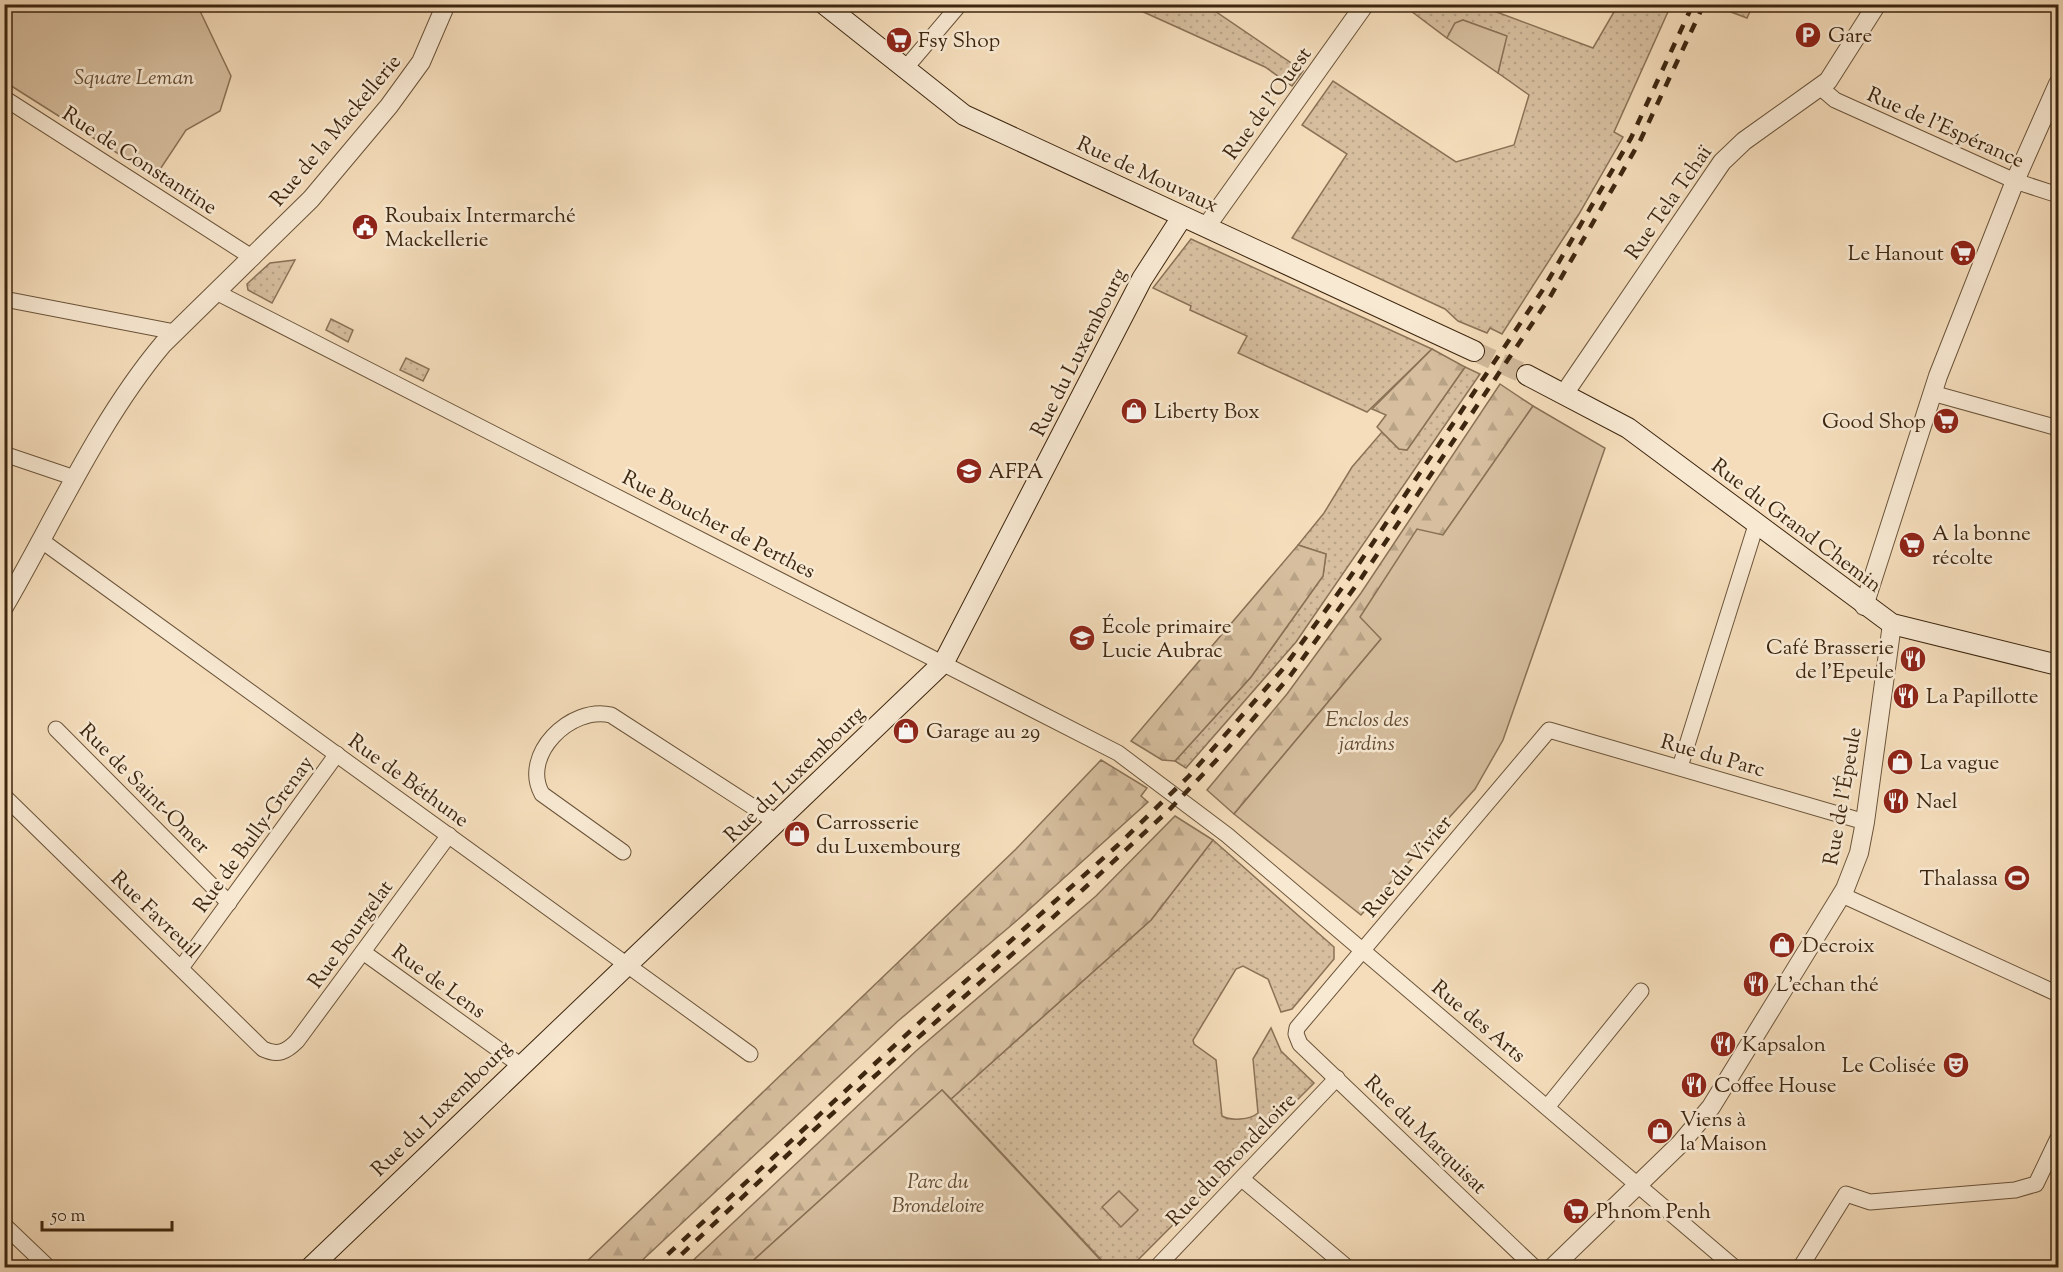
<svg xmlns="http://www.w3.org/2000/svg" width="2063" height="1272" font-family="'Sorts Mill Goudy',serif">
<defs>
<pattern id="grass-dots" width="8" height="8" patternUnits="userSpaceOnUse" patternTransform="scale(1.5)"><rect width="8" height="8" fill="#d6be9e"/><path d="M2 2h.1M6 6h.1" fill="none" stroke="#b9a387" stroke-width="1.8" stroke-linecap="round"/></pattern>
<pattern id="forest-firs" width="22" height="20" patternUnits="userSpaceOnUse" patternTransform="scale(1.5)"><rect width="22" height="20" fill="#d6be9e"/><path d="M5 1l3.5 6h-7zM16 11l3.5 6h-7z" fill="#b9a387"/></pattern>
</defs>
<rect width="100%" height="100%" fill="#f5ddbb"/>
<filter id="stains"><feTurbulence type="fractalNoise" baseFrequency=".00333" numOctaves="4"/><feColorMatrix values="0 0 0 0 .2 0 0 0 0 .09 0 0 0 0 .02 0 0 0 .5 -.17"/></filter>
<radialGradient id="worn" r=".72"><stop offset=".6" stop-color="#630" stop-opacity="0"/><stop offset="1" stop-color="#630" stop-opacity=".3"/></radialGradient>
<g fill="url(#grass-dots)" stroke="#8a7256" stroke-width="1.5">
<path d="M1128,5H1206L1303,71L1292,86L1265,67Z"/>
<path d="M1403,5H1478L1593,48L1618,5H1671L1614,132L1623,137L1579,214L1502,334L1490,328L1487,333L1458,321L1445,309L1292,238L1347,154L1302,125L1333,81L1456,162L1514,145L1529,95L1498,73L1506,36L1463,20L1455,23L1447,38Z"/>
<path d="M1734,5H1753L1747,18L1731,12Z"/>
<path d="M1191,239L1432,349L1367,412L1238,353L1247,336L1190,310L1191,306L1153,288Z"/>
<path d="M295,260L272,303L248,290L247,284L270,263Z"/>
<path d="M331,319L353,330L348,342L326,330Z"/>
<path d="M406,358L429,369L423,381L400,370Z"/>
<path d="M1465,367L1480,374L1296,642L1186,768L1175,761L1251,677L1323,576L1326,554L1298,545L1324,513L1352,467L1382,432L1399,449L1407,450Z"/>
<path d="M1213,840L1334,947V959L1292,1009L1281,1012L1268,979L1243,966L1236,969L1193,1040L1194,1044L1216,1060L1222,1116C1230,1121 1250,1120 1258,1113L1253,1059L1271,1028L1281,1051L1314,1083L1131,1267H1108L951,1099L1151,920Z"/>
</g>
<g fill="url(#forest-firs)" stroke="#8a7256" stroke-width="1.5">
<path d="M1432,349L1465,367L1407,450L1399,449L1377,427L1386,415L1372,409Z"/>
<path d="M1500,384L1533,406L1443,535L1381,639L1234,814L1207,790L1287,694L1361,593Z"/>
<path d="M1298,545L1326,554L1323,576L1251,677L1175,761L1162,760L1131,741Z"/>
<path d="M1101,760L1147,788L1141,796L1148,802L1014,923L898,1021L635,1267H581L1016,849Z"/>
<path d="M1175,816L1213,840L1151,920L951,1099L942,1090L746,1267L685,1268L916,1051L1096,896Z"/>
</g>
<g fill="#d6be9e" stroke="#8a7256" stroke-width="1.5">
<path d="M12,5H188L200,11L231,76L220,111L186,130L155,177L5,82V18Z"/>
<path d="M1463,20L1507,36L1498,73L1447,38L1455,23Z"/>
<path d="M1533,406L1605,448L1503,740L1475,789L1361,915L1234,814L1381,639L1360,617L1417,529L1443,535Z"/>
<path d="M942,1090L1106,1266L1104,1267H746Z"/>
<path d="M1119,1191L1138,1210L1121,1227L1102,1207Z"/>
</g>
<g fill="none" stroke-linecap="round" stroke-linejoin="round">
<path stroke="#d0b899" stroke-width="20" stroke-dasharray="20 10" stroke-linecap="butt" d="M1474,351L1527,375"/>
<defs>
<g id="minor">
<path d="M904,70L960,4"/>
<path d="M1821,88L1835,100L2015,181L2058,195"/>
<path d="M4,98L253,258"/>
<path d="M216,292L1118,753L1227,835L1735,1268"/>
<path d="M4,299L175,332"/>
<path d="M1932,393L2058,428"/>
<path d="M4,454L75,478"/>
<path d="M42,541L750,1054"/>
<path d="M56,729L229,903"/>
<path d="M1680,767L1757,522"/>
<path d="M4,796L263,1049C278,1056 286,1052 297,1041L449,835"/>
<path d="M623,852L542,794C520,755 571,705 611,715L778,823"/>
<path d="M1842,895L2058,994"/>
<path d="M363,952L520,1065"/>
<path d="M181,968L337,754"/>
<path d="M1548,1106L1641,991"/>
<path d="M1242,1179L1348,1268"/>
<path d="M4,1225L49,1268"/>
<path d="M1156,1268L1337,1078"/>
<path d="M1535,1268L1300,1044L1296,1034L1297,1028L1549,730L1865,822"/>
<path d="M1800,1268L1846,1194L1870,1202L2015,1190L2036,1184L2058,1138"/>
</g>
<g id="tertiary">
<path d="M1206,227L1365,4"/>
<path d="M1564,394L1722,162L1744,141L1828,81L1877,4"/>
<path d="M1864,606L1938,376L2015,181L2058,84"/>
<path d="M4,607C54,521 99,420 163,344L311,199L389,106L421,62L446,4"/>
<path d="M1552,1268L1680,1144L1711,1107L1845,889L1859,853L1865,822L1892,624"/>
</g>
<g id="secondary">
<path d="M824,4L964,115L1474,351"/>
<path d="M1527,375L1628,428L1892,624L2058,665"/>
<path d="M310,1268L944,662L1142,279L1182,217"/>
</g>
</defs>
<use href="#minor" stroke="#6b543a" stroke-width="17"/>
<use href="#tertiary" stroke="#6b543a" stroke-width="20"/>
<use href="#secondary" stroke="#3d260f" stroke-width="22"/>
<use href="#minor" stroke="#f8e9d3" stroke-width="15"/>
<use href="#tertiary" stroke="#f8e9d3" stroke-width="18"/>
<use href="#secondary" stroke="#f8e9d3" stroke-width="20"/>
<g stroke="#3d260f" stroke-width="4.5" stroke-dasharray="10 10" stroke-linecap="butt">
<path d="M653,1268L931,1012L1118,845L1189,776L1282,670L1350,577L1542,291L1631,138L1693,4"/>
<path d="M667,1268L814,1130L1036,933L1169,810L1228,748L1290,676L1360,580L1550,297L1640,141L1704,4"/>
</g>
</g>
<defs>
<symbol id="parking-disc" viewBox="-11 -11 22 22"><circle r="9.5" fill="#8f2418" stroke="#f8e9d3"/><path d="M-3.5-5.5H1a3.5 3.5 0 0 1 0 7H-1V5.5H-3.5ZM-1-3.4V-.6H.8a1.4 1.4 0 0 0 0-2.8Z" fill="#fff"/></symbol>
<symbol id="supermarket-disc" viewBox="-11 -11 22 22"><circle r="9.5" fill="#8f2418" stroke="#f8e9d3"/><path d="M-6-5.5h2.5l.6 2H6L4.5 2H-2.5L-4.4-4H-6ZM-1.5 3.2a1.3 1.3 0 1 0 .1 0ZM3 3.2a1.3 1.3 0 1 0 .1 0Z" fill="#fff"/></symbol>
<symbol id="civic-disc" viewBox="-11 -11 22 22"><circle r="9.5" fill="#8f2418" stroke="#f8e9d3"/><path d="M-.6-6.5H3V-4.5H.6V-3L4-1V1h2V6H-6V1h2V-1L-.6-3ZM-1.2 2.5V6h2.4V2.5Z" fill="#fff"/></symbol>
<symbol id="shop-disc" viewBox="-11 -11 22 22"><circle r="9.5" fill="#8f2418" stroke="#f8e9d3"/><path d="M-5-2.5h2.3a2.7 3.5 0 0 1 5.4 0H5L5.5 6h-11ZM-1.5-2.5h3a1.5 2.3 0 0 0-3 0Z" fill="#fff"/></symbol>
<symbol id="university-disc" viewBox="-11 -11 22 22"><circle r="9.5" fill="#8f2418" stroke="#f8e9d3"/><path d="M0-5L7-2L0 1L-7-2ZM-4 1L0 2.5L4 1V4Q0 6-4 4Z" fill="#fff"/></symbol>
<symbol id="school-disc" viewBox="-11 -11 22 22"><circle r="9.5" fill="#8f2418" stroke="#f8e9d3"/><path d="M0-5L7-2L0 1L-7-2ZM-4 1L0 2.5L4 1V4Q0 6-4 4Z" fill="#fff"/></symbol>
<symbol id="restaurant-disc" viewBox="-11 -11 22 22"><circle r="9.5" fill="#8f2418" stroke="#f8e9d3"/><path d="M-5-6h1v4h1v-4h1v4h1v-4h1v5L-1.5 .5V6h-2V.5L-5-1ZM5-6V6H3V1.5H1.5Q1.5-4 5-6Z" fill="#fff"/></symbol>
<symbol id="stadium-disc" viewBox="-11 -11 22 22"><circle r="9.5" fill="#8f2418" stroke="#f8e9d3"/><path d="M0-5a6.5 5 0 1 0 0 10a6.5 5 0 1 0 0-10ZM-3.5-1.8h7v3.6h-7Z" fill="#fff"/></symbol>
<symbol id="theatre-disc" viewBox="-11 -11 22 22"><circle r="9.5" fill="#8f2418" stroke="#f8e9d3"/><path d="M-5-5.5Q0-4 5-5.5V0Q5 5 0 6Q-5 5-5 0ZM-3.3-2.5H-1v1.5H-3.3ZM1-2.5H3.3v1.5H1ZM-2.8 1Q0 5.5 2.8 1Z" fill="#fff"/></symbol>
</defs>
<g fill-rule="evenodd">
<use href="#parking-disc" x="1793" y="20" width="30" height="30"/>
<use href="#supermarket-disc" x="884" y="25" width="30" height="30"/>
<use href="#civic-disc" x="350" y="212" width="30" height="30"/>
<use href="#supermarket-disc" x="1948" y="238" width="30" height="30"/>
<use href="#shop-disc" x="1119" y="396" width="30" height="30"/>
<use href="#supermarket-disc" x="1931" y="406" width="30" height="30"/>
<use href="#university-disc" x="954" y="456" width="30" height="30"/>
<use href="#supermarket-disc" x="1897" y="530" width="30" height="30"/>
<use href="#school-disc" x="1067" y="623" width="30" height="30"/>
<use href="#restaurant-disc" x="1898" y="644" width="30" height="30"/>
<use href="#restaurant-disc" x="1891" y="681" width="30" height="30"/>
<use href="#shop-disc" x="891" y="716" width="30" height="30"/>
<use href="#shop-disc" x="1885" y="747" width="30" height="30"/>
<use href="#restaurant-disc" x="1881" y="786" width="30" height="30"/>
<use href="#shop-disc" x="782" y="819" width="30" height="30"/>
<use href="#stadium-disc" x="2002" y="863" width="30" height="30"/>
<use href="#shop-disc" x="1767" y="930" width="30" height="30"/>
<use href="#restaurant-disc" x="1741" y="969" width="30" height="30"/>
<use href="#restaurant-disc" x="1708" y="1029" width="30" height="30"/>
<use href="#theatre-disc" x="1941" y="1050" width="30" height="30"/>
<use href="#restaurant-disc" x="1679" y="1070" width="30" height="30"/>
<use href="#shop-disc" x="1645" y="1116" width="30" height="30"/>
<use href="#supermarket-disc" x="1561" y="1196" width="30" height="30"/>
</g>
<g text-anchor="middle" stroke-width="5" stroke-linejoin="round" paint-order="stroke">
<g font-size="21" fill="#3d260f" stroke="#f8e9d3" text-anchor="start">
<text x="1828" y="42">Gare</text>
<text x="918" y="47">Fsy Shop</text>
<text x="385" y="222">Roubaix Intermarché<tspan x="385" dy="24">Mackellerie</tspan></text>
<text x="1944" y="260" text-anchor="end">Le Hanout</text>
<text x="1154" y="418">Liberty Box</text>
<text x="1926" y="428" text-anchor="end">Good Shop</text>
<text x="988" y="478">AFPA</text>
<text x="1932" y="540">A la bonne<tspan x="1932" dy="24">récolte</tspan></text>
<text x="1102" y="633">École primaire<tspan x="1102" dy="24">Lucie Aubrac</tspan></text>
<text x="1894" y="654" text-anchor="end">Café Brasserie<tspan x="1894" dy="24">de l'Epeule</tspan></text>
<text x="1926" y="703">La Papillotte</text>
<text x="926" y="738">Garage au 29</text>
<text x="1920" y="769">La vague</text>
<text x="1916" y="808">Nael</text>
<text x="816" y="829">Carrosserie<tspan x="816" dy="24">du Luxembourg</tspan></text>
<text x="1998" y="885" text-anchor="end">Thalassa</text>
<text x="1802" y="952">Decroix</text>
<text x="1776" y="991">L'echan thé</text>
<text x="1742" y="1051">Kapsalon</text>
<text x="1936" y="1072" text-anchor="end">Le Colisée</text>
<text x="1714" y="1092">Coffee House</text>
<text x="1680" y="1126">Viens à<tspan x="1680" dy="24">la Maison</tspan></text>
<text x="1596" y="1218">Phnom Penh</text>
</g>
<g font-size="21" font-style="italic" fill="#634c33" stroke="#f8e9d3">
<text x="134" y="84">Square Leman</text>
<text x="1367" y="726">Enclos des<tspan x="1367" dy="24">jardins</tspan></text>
<text x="938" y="1188">Parc du<tspan x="938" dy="24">Brondeloire</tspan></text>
</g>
<g font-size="21" fill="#3d260f" stroke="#f8e9d3">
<text transform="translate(1267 103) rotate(-54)" y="7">Rue de l'Ouest</text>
<text transform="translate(1946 127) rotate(24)" y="7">Rue de l'Espérance</text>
<text transform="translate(335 130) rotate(-50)" y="7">Rue de la Mackellerie</text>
<text transform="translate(140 160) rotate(33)" y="7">Rue de Constantine</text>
<text transform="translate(1148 174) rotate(25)" y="7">Rue de Mouvaux</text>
<text transform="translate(1668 202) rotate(-55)" y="7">Rue Tela Tchaï</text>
<text transform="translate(1078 352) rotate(-63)" y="7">Rue du Luxembourg</text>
<text transform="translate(719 524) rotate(27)" y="7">Rue Boucher de Perthes</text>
<text transform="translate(1797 525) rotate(37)" y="7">Rue du Grand Chemin</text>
<text transform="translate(1713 755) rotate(16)" y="7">Rue du Parc</text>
<text transform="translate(794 774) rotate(-44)" y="7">Rue du Luxembourg</text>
<text transform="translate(409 780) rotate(36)" y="7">Rue de Béthune</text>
<text transform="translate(145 788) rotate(45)" y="7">Rue de Saint-Omer</text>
<text transform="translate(1842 796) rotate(-80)" y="7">Rue de l'Épeule</text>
<text transform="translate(253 834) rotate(-54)" y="7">Rue de Bully-Grenay</text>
<text transform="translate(1407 866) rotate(-50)" y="7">Rue du Vivier</text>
<text transform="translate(156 914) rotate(44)" y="7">Rue Favreuil</text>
<text transform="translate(350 934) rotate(-54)" y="7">Rue Bourgelat</text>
<text transform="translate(439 981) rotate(36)" y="7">Rue de Lens</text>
<text transform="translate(1479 1021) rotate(40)" y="7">Rue des Arts</text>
<text transform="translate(441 1108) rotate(-44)" y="7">Rue du Luxembourg</text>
<text transform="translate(1426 1134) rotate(44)" y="7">Rue du Marquisat</text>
<text transform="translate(1231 1159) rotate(-46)" y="7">Rue du Brondeloire</text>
</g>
</g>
<rect width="2063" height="1272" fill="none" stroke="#f5ddbb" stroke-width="24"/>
<rect x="6" y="6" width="2051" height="1260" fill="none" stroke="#3d260f" stroke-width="3"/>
<rect x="12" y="12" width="2039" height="1248" fill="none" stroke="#3d260f" stroke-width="1.5"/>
<path d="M42 1221v9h130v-9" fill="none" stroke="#3d260f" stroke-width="3"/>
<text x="51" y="1221" font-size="18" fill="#3d260f" stroke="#f8e9d3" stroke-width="4.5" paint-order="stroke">50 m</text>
<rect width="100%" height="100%" filter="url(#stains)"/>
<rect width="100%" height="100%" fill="url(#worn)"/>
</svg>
